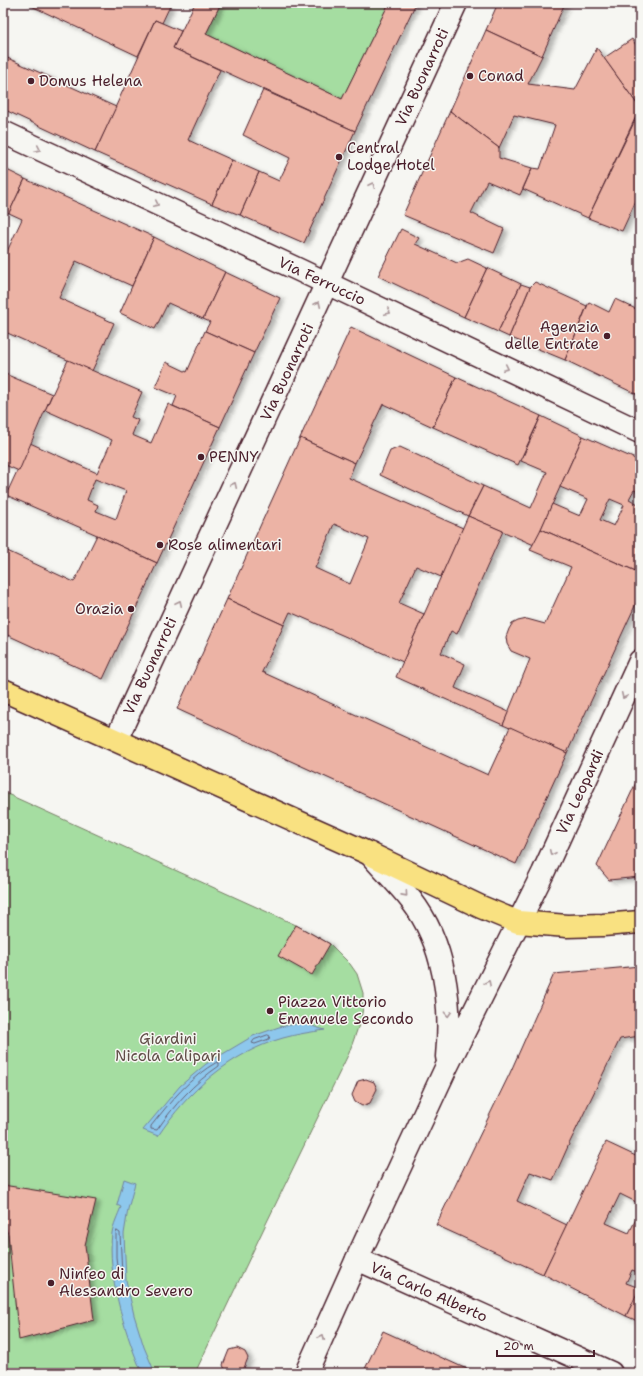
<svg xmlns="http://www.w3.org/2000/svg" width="643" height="1376" font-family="'Shantell Sans',sans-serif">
<defs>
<filter id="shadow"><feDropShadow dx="4.5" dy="2.5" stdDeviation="2" flood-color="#0004"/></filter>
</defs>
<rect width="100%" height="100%" fill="#f6f6f2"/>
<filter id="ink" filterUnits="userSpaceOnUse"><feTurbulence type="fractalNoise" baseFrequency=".025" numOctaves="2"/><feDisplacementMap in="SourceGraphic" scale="8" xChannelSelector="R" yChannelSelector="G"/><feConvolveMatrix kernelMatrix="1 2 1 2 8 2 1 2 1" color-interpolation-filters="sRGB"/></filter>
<g filter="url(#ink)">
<g fill="#a5dda1" stroke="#787e66">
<path d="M221,3H296C301,11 309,10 314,3H389L342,99L206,34Z"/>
<path d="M3,792L296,925L330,944L350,964L357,974L363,993V1008L361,1019L349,1053L264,1228L195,1373H3Z"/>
</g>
<g fill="#8dc7ec" stroke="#72849f">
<path d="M302,1023L325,1030C311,1032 297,1034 283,1038C230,1053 188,1091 158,1136L143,1130L180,1086L206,1064L253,1036L279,1027Z"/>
<path d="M124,1179L135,1183L128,1209L124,1234L126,1280L134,1315L144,1347L155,1373H150L140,1368C124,1330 107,1274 112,1233C113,1225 118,1215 121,1207L117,1205Z"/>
</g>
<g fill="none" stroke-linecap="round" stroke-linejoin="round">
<g stroke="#656278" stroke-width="1">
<path d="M268,1035L270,1036L269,1039L255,1044L252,1043L254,1040Z"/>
<path d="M217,1062L219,1063V1066C194,1083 174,1105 157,1130L151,1129V1126C170,1102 190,1077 217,1062Z"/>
<path d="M117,1231L120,1233L122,1274L120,1276L118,1274L116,1257V1234Z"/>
</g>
</g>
<g fill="#ecb3a5" stroke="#4a1f2b" fill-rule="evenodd" filter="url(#shadow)">
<path d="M25,3H162L170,6L162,23L155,20L138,56Z"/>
<path d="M195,3H221L206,34L342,99L389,3H416L355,131L173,48Z"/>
<path d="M498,3H565L542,56L486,30Z"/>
<path d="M155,20L181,31L173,48L220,70L188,140L232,160L212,204L95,152Z"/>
<path d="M486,30L542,56L528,84L575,90L597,48L640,108L588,218L523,189L532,168L540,169L555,125L514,115L499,148L450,111Z"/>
<path d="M632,39L640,51V108L604,58Z"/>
<path d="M3,56L116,107L95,152L3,109Z"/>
<path d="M263,90L355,131L304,243L240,215L259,172L279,181L290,158L243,135Z"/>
<path d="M640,110V192L622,231L588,218Z"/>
<path d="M450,111L499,148V158L532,168L520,195L487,181L471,213L504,229L494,253L403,215Z"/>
<path d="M232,160L259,172L240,215L212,204Z"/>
<path d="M3,168L25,179L9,213L3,211Z"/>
<path d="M25,179L154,237L132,286L76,261L59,298L114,323L92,371L3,331V260L22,219L9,213Z"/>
<path d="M401,229L419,238L415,244L457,263L468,259L487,268L464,317L378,276Z"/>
<path d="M154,237L225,272L203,319L168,303L155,329L120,313Z"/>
<path d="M487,268L521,284L498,332L464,317Z"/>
<path d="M225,272L280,298L254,353L205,331L210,322L203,319Z"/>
<path d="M535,282L587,306L565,360L509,337L530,287Z"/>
<path d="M521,284L530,287L509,337L498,332Z"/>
<path d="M615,299L640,311V396L565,360L589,302L609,312Z"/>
<path d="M351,327L456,377L433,427L383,404L355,463L300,438Z"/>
<path d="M205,331L254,353L220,427L173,406L177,396L155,387L166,362L187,372Z"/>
<path d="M68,360L142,392L131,417L138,420L132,435L151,443L168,404L220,427L157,563L97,535L6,495L30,443L97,473L112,440L45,410ZM95,479L126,491L116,519L96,511L98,505L87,500Z"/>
<path d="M3,373L52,394L19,471L3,464Z"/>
<path d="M456,377L541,416L518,465L433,427Z"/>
<path d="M541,416L583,436L534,545L468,516L483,486L531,508L547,472L521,461Z"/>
<path d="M583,436L640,461V493L634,490L629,499L640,505V573L541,529L552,504L580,516L588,499L560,487ZM610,499L624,505L614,526L600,520Z"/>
<path d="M300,438L355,463L349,478L463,528L441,577L416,566L399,603L424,614L403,662L290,612L284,625L227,599ZM334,524L369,539L350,584L315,568Z"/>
<path d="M400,447L483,486L468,516L380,475L390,451Z"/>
<path d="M468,516L503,531L457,634L451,631L441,653L465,664L455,688L509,712L503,725L396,677Z"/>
<path d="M541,529L640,573V595L567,753L503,725L530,659L511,651L507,644L506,637L509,629L512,624L518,621L527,619L545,624L571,567L530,550Z"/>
<path d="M97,535L157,563L103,679L3,633V549L74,582Z"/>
<path d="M227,599L284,625L262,672L488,775L510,727L567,753L516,864L177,709Z"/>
<path d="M640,774V877L609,880L597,866Z"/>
<path d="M296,925L330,944L312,975L278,956Z"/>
<path d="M640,966V1036L620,1039L570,1142L553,1180L530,1172L517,1201L567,1225L543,1274L436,1225L510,1073L554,974Z"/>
<path d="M366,1079L374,1082L377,1089L370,1103L362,1106L355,1102L352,1095L358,1081Z"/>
<path d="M606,1142L640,1158V1204L620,1194L606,1223L629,1233L640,1211V1273L632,1270L626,1283L637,1287L640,1280V1288L626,1316L543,1274Z"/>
<path d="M3,1185L96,1200L85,1245L94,1320L19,1340L8,1234L3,1222Z"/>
<path d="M640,1288V1322L626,1316Z"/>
<path d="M383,1331L460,1366L476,1373H363Z"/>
<path d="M237,1348L245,1352L248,1358L242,1373H229L226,1372L223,1365L229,1350Z"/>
</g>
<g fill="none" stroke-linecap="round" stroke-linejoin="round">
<defs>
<g id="minor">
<path d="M3,132L297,269L640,432"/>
<path d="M116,740L456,3"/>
<path d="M370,854C383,869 398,884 411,900C445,943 452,1003 447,1057"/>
<path d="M357,1259L611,1373"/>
<path d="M306,1373L357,1259L446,1068L543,873L640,661"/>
</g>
<path id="major" d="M3,690L370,854L481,907L505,917L518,922L567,926L603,925L640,922"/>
</defs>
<use href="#minor" stroke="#4a1f2b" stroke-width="25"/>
<use href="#major" stroke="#4a1f2b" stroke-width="25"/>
<use href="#minor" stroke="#f6f6f2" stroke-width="22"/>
<use href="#major" stroke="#f9e181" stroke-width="22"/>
</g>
<defs><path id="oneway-chevron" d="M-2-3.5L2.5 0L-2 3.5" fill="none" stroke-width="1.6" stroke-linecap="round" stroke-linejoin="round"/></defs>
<g stroke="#a99598">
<use href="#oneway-chevron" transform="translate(38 149) rotate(25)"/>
<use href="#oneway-chevron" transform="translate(372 185) rotate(-65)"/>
<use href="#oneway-chevron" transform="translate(156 204) rotate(25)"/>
<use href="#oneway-chevron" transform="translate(318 304) rotate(-65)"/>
<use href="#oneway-chevron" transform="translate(388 312) rotate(25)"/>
<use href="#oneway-chevron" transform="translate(506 368) rotate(25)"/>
<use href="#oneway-chevron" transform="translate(234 485) rotate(-65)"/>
<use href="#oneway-chevron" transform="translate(179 603) rotate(-65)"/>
<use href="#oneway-chevron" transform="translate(624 696) rotate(115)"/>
<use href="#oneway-chevron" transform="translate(552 853) rotate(115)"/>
<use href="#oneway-chevron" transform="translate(405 894) rotate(48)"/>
<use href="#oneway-chevron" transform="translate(488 983) rotate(-64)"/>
<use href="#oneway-chevron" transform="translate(448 1014) rotate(87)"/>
<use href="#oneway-chevron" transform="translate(322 1337) rotate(-66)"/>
</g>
</g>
<g fill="#4a1f2b" stroke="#f6f6f2" stroke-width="1.5">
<circle cx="470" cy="76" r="4"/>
<circle cx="31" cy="81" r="4"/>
<circle cx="339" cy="157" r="4"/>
<circle cx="607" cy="336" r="4"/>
<circle cx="201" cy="457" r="4"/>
<circle cx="160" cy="545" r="4"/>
<circle cx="131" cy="609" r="4"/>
<circle cx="270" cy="1011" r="4"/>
<circle cx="51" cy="1283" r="4"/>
</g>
<g text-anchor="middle" stroke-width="3" stroke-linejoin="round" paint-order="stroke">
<g font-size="15" fill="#4a1f2b" stroke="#f6f6f2" text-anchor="start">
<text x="478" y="81">Conad</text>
<text x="39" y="86">Domus Helena</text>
<text x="347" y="153">Central<tspan x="347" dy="17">Lodge Hotel</tspan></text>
<text x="599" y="332" text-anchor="end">Agenzia<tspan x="599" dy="17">delle Entrate</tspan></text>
<text x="209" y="462">PENNY</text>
<text x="168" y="550">Rose alimentari</text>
<text x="123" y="614" text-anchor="end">Orazia</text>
<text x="278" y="1007">Piazza Vittorio<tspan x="278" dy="17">Emanuele Secondo</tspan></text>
<text x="59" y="1279">Ninfeo di<tspan x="59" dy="17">Alessandro Severo</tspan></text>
</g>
<g font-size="15" fill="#4a1f2b" stroke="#f6f6f2">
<text transform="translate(422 77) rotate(-65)" y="5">Via Buonarroti</text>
<text transform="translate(322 281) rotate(25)" y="5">Via Ferruccio</text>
<text transform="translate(287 372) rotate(-65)" y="5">Via Buonarroti</text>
<text transform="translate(150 666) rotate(-65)" y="5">Via Buonarroti</text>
<text transform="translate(580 792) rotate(-65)" y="5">Via Leopardi</text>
<text transform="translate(429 1292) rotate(24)" y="5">Via Carlo Alberto</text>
</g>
<g font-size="15" fill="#614e48" stroke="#f6f6f2">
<text x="168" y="1044">Giardini<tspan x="168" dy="17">Nicola Calipari</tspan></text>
</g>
</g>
<rect width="643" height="1376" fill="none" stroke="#f6f6f2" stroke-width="16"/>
<rect x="8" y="8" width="627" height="1360" fill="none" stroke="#4a1f2b" stroke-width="1.5" filter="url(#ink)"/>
<path d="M497 1350v6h97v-6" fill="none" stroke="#4a1f2b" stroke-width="2"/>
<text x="503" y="1350" font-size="12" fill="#4a1f2b" stroke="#f6f6f2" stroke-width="3" paint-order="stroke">20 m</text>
</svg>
